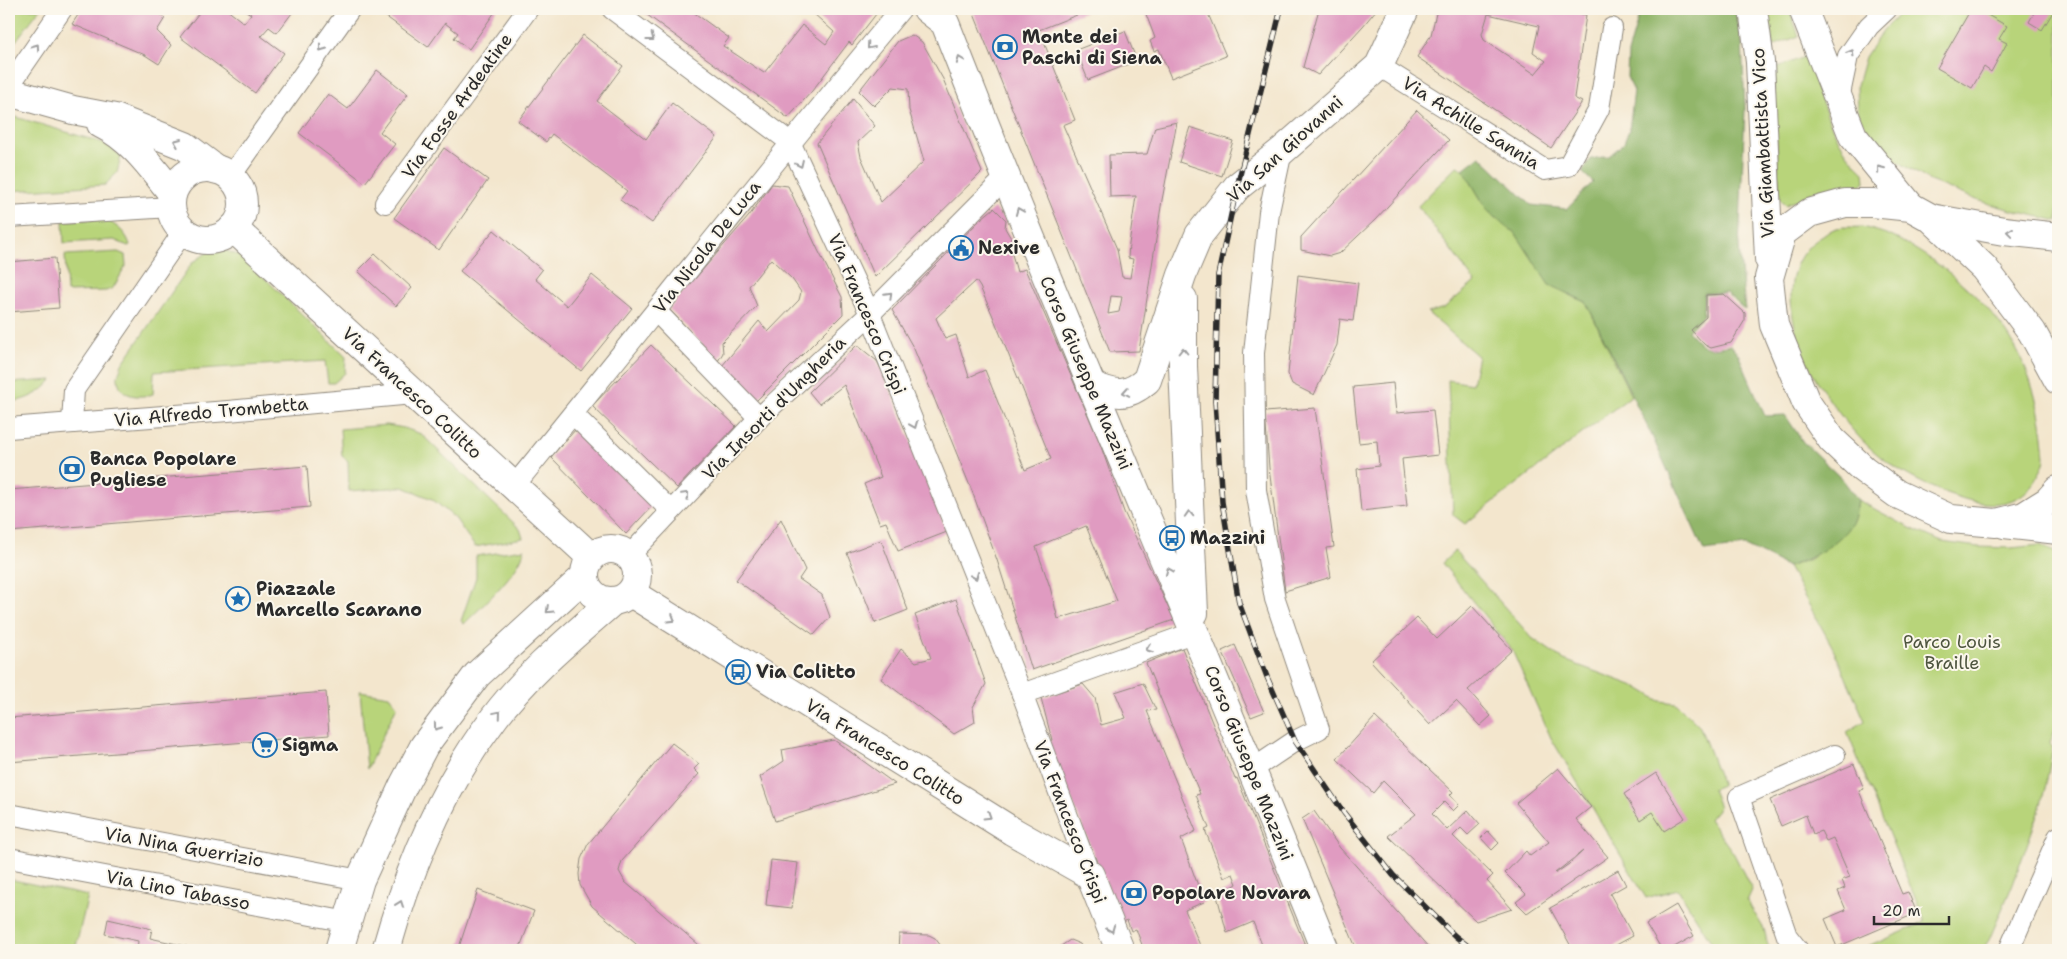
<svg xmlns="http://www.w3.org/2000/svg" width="2067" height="959" font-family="'Shantell Sans',sans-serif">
<rect width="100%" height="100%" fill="#fbf7ec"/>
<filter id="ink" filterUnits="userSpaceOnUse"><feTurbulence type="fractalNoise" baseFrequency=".02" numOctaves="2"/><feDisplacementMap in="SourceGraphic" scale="10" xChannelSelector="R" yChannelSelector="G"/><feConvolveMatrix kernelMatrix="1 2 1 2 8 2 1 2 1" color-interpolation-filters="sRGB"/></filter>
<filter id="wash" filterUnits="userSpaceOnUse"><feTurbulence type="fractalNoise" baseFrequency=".0096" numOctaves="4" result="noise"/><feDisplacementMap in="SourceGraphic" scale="20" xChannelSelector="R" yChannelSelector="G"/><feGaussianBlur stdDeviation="1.12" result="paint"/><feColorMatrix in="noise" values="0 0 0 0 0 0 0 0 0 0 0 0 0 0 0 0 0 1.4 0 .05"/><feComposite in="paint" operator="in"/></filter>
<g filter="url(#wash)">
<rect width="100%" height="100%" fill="#f3e6cd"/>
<g fill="#b8d47a" stroke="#728052">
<path d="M9,9H40L12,46L9,47Z"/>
<path d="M1767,9H1789L1799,36L1773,46Z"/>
<path d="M1904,9H2058V221L2015,211L1977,200L1930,181L1879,150L1858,113L1857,85L1865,57L1884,29Z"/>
<path d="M1807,56C1821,97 1831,143 1864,172L1865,182L1859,186L1820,189L1786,205L1780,200L1773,69Z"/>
<path d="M9,115L107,144L121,156L117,173L105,185L9,191Z"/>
<path d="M1457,166L1463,169L1488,211L1516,234L1528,251L1567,294L1586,302L1631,396L1465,524L1453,515L1448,380L1472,384L1478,356L1428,313L1444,308L1475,282L1418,206Z"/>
<path d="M105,219C117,226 126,232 130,245L128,246L114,240L64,243L63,221Z"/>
<path d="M1862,227C1872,230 1883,232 1893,237C1936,258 1984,297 2010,338C2030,371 2041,409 2044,447C2044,451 2046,458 2044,463C2043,468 2039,473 2037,477C2020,509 1988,507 1958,497C1926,487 1894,470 1869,447C1846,426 1815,383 1803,353C1788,314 1780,260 1823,236C1827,233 1832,229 1837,228C1844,226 1854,228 1862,227Z"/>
<path d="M224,250L243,257L346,357L345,373L334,383H328L325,361L154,372L153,394C140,398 120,398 118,379C117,375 121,368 122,364L192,263L208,252Z"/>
<path d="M118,252L125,255L126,266L113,288L106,291L67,292L65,255Z"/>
<path d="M52,380C42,393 25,401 9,402V383Z"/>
<path d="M387,425L404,428L421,434L520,529L523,538L475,547L455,518L432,499L403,487L349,491L348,461L342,456L340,429Z"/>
<path d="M1858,500L1908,527L1942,542L1978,547L2011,548L2040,545L2058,554V724L2050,742L2052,752L2047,780L2039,812L2012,886L1989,940L1982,950H1861L1925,922L1847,732L1865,721L1833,648L1788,567L1810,559L1853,522Z"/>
<path d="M524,549C522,570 480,608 464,624L461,621L476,577V556Z"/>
<path d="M1455,551L1532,638L1564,660L1637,687L1660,701L1676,703L1700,727L1722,785L1712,789L1719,807L1709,819L1734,854L1752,890L1747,901L1764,929L1768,945L1773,950H1711L1715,948L1678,889L1646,898L1551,738L1512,650L1442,563Z"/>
<path d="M360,691L389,696L397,706L367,769Z"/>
<path d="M9,879L88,896L75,950H9Z"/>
</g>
<path fill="#92b66a" stroke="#5e704a" d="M1641,9H1736L1742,41L1745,109L1739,247L1745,310L1726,293H1704L1703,315L1688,331C1706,350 1704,350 1731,345L1738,354L1765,416L1785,415L1803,442L1843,480L1858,500C1857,506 1856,517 1852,523C1838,545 1812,558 1788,567L1745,546L1704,551L1653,438L1586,302L1549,285L1516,234L1488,211L1463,169L1480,156L1531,205L1567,209L1593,182L1582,172L1591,159L1609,156L1624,143L1629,130L1634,91L1627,77L1628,53Z"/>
<g id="blocks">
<g fill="#e09bc1" fill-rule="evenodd">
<path d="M82,9H154L165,18L157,31L171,45L159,64L145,55L72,24Z"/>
<path d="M202,9H226L244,23L251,14L243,9H295L277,33L269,27L261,36L284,53L255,93L180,37Z"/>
<path d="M390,9H497L469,49L454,38L458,33L445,23L428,47L385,16Z"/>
<path d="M639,9H689L729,38L723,46L764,73L802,25L826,44L834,32L813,13L817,9H880L852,45L849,42L812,91L788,118Z"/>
<path d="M972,9H1092L1039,30L1075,120L1063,125L1117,249L1122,277L1130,278L1133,259L1128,258L1129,244L1136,196L1110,197L1109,155L1147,154L1155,127L1177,122L1162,200L1139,351L1110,352ZM1111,296L1122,297L1119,312L1108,314Z"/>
<path d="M1144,9H1206L1226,56L1171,78L1159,49L1154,51L1150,41L1155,38Z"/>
<path d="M1319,9H1377L1363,26L1318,75L1303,67Z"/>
<path d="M1437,9H1557L1586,15L1574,98L1582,102L1551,148L1417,57L1431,35ZM1488,14L1539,26L1533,52L1546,61L1535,74L1484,40L1482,34Z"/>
<path d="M1971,9H1977L2007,26L1999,39L2007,43L1991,72L1984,67L1972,88L1937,68Z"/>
<path d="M2036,9H2048L2053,12L2042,30L2029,22Z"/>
<path d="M1125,31L1137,61L1088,80L1076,50Z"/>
<path d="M583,35L623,66L597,101L646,139L672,103L717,137L652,223L620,200L627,191L552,134L546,142L518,121Z"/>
<path d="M912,35L922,42L943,79L982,172L875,277L817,143L853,99L875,126L858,142L861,157L881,202L924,161L909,110L908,89L893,87L874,106L859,91L898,41Z"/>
<path d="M377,70L408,94L380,132L395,144L365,183L299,133L328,94L348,109Z"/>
<path d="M1417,110L1449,140L1375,220L1340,253L1330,256L1301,250V237Z"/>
<path d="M1190,127L1233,141L1222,176L1179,162Z"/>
<path d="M444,148L488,180L439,250L394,218Z"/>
<path d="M772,184L788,186L818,250L842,297L843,314L756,401L722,366L759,321L768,332L799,300L801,292L792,279L771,259L749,286L757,306L722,342L723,353L718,361L669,309L749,216Z"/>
<path d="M994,208L1006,220L1005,228L1012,240L1010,247L1017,272L1025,269L1099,441L1124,512L1174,620L1032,670L997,560L972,491L914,349L892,310L981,219ZM976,281L980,287L992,314L1051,459L1025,470L985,370L969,377L956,335L945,339L936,318ZM1086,526L1117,601L1058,619L1050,587L1036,547Z"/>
<path d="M494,230L542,270L535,279L567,306L592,275L632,308L581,371L460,271Z"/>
<path d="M375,254L412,288L396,306L358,271Z"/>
<path d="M55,258L59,308L9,312V262Z"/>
<path d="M1298,275L1358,283L1353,321L1340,319L1337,345L1314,395L1292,384L1288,374Z"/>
<path d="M1724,294L1745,313V320L1731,343L1711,348L1705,345L1691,330L1706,317V295Z"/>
<path d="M651,345L736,426L677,488L592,406Z"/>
<path d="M857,345L877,361L889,386L947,532L898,551L886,522L880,524L864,484L881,477L844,385L819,404L809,392Z"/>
<path d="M1393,383L1396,413L1433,410L1438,455L1402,459L1407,506L1361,511L1357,469L1379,466L1377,441L1359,443L1353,387Z"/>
<path d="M1315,408L1334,547L1326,548L1331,577L1285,591L1269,468L1265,412Z"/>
<path d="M577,428L652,506L626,534L551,457Z"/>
<path d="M307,466L310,507L9,532V490Z"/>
<path d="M781,519L805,570L799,579L822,595L830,617L814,635L736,580Z"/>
<path d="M881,540L908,610L875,623L847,553Z"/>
<path d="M956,599L986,684L973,707L975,722L954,734L881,679L901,649L916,662L931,658L915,615Z"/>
<path d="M1472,606L1512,650L1468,690L1491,716L1480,726L1456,701L1430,725L1371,661L1417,618L1437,639Z"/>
<path d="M1235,645L1264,712L1251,717L1222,651Z"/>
<path d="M1182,648L1235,779L1237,778L1307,950H1264L1253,922L1227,933L1217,896L1237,884L1233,874L1224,878L1205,830L1209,828L1196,795L1200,794L1146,663Z"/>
<path d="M1143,683L1156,710L1147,711L1196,831L1181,839L1204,902L1185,910L1202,950H1144L1136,929L1131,931L1127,920L1122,923L1048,742L1052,740L1041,698L1083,684L1095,698L1101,725L1126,718L1115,692Z"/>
<path d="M326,692L329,735L9,762V718Z"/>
<path d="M1375,717L1453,792L1450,795L1459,805L1453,811L1444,802L1432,814L1447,830L1468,810L1480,824L1468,835L1461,828L1453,836L1493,875L1487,881L1512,909L1476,921L1388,836L1416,814L1383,781L1373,793L1337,759Z"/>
<path d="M834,740L895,784L775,821L760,777L784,761L782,750Z"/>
<path d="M672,743L699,764L694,769L699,774L622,861L619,871L625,882L705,950H643L592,906L580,885L579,874L581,859L588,844Z"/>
<path d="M1854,764L1864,789L1859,791L1902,894L1908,892L1917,913L1837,947L1825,919L1846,910L1838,891L1845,888L1842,880L1850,877L1833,838L1826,841L1821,831L1813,834L1806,815L1781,826L1770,800Z"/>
<path d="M1558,768L1591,807L1576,819L1608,857L1527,913L1516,902L1526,894L1505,873L1526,851L1530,856L1549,842L1516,803ZM1583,851L1569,864L1556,873H1555Z"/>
<path d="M1656,773L1685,818L1664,831L1652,812L1640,820L1624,794Z"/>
<path d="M1314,811L1340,848L1431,950H1357L1302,819Z"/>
<path d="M1488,831L1499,843L1492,850L1481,838Z"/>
<path d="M771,860L798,863L792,908L766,905Z"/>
<path d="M1618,870L1626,885L1610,894L1633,936L1607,950H1573L1550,908Z"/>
<path d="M478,890L534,911L519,950H458Z"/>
<path d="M1676,905L1694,936L1669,950H1662L1646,923Z"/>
<path d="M108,919L152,929L150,938L203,950H137L138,941L105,934Z"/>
<path d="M899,934L929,935L935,938L944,950H898Z"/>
<path d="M1070,940L1080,944L1083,950H1055Z"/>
</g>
</g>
</g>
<g filter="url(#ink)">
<use href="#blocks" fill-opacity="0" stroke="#8f887c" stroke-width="1"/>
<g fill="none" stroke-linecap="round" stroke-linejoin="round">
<defs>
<g id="street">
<path d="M612,9L790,142L870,314L1022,694L1090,875"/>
<path d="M1379,66L1545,170L1568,166L1599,109L1612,28"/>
<path d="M9,86L62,9"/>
<path d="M1839,99L1848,56L1869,26L1887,9"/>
<path d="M230,177L350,9"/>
<path d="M385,203L528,9"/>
<path d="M9,217L171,207"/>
<path d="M656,311L759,418"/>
<path d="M573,414L671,511"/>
<path d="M72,423L74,390L183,232"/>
<path d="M9,428L228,411L413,394"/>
<path d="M514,486C644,327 770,166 901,9"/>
<path d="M629,556L759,418L870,314L1005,178"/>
<path d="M1022,694L1195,632"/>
<path d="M1253,769L1295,741L1319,729L1275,599L1256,490L1254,353L1269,212L1282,151"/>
<path d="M9,814L360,880"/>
<path d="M9,858L348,922"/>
<path d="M1798,950L1787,936L1739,797L1835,755"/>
<path d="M2009,950L2058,837"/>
</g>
<g id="secondary">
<path d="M927,9L945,23C1066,334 1201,640 1325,950"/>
<path d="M1753,9L1760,62L1769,259"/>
<path d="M1803,9L1853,136L1911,207"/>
<path d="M9,92L73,110L115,118L185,146L217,170"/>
<path d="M101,124C132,139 151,167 172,193"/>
<circle cx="207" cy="204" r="36"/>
<path d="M1931,218L2004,231L2058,237"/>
<path d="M233,228L591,557"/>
<path d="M1183,299V366L1194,613"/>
<path d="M2058,380L2032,332L1984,268L1931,218L1911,207L1872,203H1845L1809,213L1782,233L1769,278L1774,325L1806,402L1832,440L1863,469L1897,494L1951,519L1996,523L2024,516L2048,501L2058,490"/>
<path d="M1091,385C1115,395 1127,398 1147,380L1182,275L1199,235L1237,187L1282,151L1379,66L1405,9"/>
<path d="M2004,524L2058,530"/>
<circle cx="611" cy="575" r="26"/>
<path d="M631,593L1012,831L1090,875L1120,950"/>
<path d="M339,950L360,880L403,786L424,746L477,675L584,577"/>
<path d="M386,950C409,868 442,787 494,718C527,674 571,638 612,602"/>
</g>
</defs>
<use href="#street" stroke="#8f887c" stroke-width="22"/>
<use href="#secondary" stroke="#8f887c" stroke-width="30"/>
<use href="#street" stroke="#fff" stroke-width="20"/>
<use href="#secondary" stroke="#fff" stroke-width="28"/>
<defs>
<path id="rail" d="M1281,9L1237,187L1218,275L1215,401L1222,502L1239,603L1267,677L1295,741L1344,813L1393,875L1455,936L1473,950"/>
</defs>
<use href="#rail" stroke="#2b2b2b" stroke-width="5.5"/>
<use href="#rail" stroke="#fbf7ec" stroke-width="4" stroke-dasharray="11" stroke-linecap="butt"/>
</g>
<defs><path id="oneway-chevron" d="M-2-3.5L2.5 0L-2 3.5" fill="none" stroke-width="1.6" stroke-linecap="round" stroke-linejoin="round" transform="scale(1.25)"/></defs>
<g stroke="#a0a0a0">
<use href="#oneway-chevron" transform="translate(651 38) rotate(37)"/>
<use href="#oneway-chevron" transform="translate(870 46) rotate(130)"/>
<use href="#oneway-chevron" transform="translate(36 47) rotate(-55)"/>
<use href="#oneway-chevron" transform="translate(322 48) rotate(126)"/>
<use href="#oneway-chevron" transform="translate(1851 53) rotate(-60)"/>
<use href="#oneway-chevron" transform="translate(960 60) rotate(-111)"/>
<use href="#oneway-chevron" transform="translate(177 142) rotate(-157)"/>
<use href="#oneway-chevron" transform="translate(800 164) rotate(65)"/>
<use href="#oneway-chevron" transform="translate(1880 169) rotate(-129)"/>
<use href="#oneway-chevron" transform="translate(1019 211) rotate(-112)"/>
<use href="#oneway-chevron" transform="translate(2010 232) rotate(-173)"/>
<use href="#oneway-chevron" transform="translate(889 295) rotate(-45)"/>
<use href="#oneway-chevron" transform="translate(1183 351) rotate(-90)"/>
<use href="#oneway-chevron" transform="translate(1126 392) rotate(170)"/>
<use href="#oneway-chevron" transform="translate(914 425) rotate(68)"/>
<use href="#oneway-chevron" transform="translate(686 495) rotate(-47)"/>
<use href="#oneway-chevron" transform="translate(1189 514) rotate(-93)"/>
<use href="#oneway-chevron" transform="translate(1169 571) rotate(-113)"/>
<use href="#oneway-chevron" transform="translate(975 576) rotate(68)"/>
<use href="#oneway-chevron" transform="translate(549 610) rotate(137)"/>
<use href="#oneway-chevron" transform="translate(672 619) rotate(32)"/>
<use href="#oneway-chevron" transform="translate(1149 649) rotate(160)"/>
<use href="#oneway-chevron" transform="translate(498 714) rotate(-50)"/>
<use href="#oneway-chevron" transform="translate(437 727) rotate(126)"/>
<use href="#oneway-chevron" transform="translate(988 816) rotate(32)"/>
<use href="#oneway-chevron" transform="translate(400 904) rotate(-70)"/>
<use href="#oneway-chevron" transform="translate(1111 929) rotate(68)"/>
</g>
</g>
<defs>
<symbol id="bank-ring" viewBox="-11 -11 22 22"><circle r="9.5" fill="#fbf7ec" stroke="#1f6fb2" stroke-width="1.5"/><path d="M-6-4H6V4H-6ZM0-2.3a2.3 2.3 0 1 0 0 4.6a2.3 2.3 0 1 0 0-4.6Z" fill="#1f6fb2"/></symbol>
<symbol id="civic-ring" viewBox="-11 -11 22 22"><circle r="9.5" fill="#fbf7ec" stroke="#1f6fb2" stroke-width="1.5"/><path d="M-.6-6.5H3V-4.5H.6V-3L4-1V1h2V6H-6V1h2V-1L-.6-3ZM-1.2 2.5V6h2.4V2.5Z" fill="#1f6fb2"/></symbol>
<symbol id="bus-ring" viewBox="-11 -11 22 22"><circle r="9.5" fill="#fbf7ec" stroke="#1f6fb2" stroke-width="1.5"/><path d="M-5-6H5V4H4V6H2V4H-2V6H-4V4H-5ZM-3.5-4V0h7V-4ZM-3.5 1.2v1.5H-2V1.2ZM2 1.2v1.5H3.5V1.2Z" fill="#1f6fb2"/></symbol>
<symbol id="sight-ring" viewBox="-11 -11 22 22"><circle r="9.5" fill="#fbf7ec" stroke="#1f6fb2" stroke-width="1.5"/><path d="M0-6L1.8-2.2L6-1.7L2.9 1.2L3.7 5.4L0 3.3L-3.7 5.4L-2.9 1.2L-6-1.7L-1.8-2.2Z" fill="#1f6fb2"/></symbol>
<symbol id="supermarket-ring" viewBox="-11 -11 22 22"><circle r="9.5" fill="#fbf7ec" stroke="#1f6fb2" stroke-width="1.5"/><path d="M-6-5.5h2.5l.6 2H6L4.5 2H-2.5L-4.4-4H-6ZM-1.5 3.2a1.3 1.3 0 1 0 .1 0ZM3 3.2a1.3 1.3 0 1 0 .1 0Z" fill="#1f6fb2"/></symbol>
</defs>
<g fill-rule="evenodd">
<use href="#bank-ring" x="991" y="33" width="28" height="28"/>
<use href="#civic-ring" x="947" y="234" width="28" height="28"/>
<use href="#bank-ring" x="58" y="455" width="28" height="28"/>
<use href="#bus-ring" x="1158" y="524" width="28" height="28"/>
<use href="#sight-ring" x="224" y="585" width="28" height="28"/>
<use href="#bus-ring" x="724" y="658" width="28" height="28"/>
<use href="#supermarket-ring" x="251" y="731" width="28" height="28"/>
<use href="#bank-ring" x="1120" y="879" width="28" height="28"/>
</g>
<g text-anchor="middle" stroke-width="4" stroke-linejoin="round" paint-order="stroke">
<g font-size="18" font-weight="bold" fill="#2b2b2b" stroke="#fbf7ec" text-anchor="start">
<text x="1022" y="43">Monte dei<tspan x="1022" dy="21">Paschi di Siena</tspan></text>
<text x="978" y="254">Nexive</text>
<text x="90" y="465">Banca Popolare<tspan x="90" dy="21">Pugliese</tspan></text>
<text x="1190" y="544">Mazzini</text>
<text x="256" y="595">Piazzale<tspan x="256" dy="21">Marcello Scarano</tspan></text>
<text x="756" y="678">Via Colitto</text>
<text x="282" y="751">Sigma</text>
<text x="1152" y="899">Popolare Novara</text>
</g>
<g font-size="18" fill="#2b2b2b" stroke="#fbf7ec">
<text transform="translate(457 106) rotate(-54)" y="6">Via Fosse Ardeatine</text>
<text transform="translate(1471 123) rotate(32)" y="6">Via Achille Sannia</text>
<text transform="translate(1763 143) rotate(-93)" y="6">Via Giambattista Vico</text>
<text transform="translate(1285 149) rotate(-42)" y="6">Via San Giovanni</text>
<text transform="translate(707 247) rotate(-52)" y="6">Via Nicola De Luca</text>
<text transform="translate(867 314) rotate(67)" y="6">Via Francesco Crispi</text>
<text transform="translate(1086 373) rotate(67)" y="6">Corso Giuseppe Mazzini</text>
<text transform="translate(412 393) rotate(43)" y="6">Via Francesco Colitto</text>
<text transform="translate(774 408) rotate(-45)" y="6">Via Insorti d'Ungheria</text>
<text transform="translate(211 412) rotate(-5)" y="6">Via Alfredo Trombetta</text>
<text transform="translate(885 752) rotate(32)" y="6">Via Francesco Colitto</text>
<text transform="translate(1249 763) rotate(68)" y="6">Corso Giuseppe Mazzini</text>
<text transform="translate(1070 822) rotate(69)" y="6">Via Francesco Crispi</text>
<text transform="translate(184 847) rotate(10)" y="6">Via Nina Guerrizio</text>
<text transform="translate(178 890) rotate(11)" y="6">Via Lino Tabasso</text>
</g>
<g font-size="18" fill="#4e553f" stroke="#fbf7ec">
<text x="1952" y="648">Parco Louis<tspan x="1952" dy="21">Braille</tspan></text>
</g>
</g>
<rect width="2067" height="959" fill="none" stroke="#fbf7ec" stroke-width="30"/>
<path d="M1874 916v8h75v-8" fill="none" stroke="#2b2b2b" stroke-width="2.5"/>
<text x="1882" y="916" font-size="15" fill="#2b2b2b" stroke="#fbf7ec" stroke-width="4" paint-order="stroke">20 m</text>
</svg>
